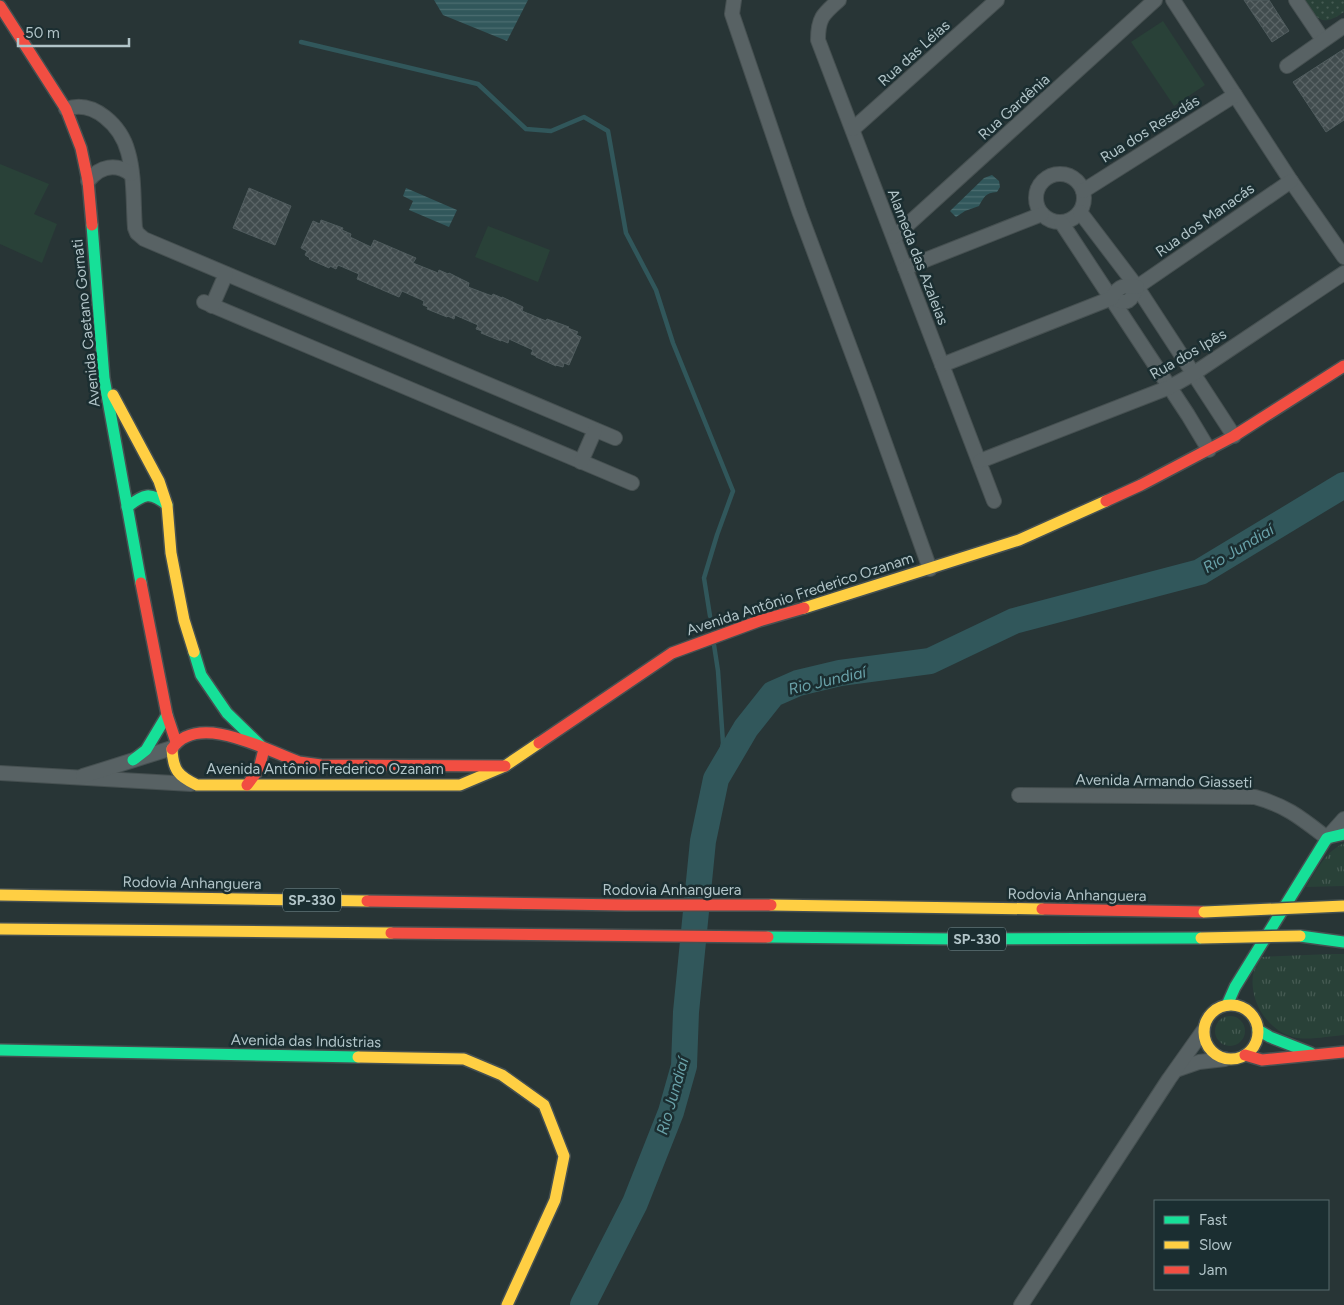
<svg xmlns="http://www.w3.org/2000/svg" width="1344" height="1305" font-family="Figtree,sans-serif">
<defs>
<pattern id="grass-tufts" width="24" height="20" patternUnits="userSpaceOnUse" patternTransform="scale(1.25)"><rect width="24" height="20" fill="#294138"/><path d="M3 7l-1-3M5 7V3M7 7l1-3M15 17l-1-3M17 17v-4M19 17l1-3" fill="none" stroke="#465b53"/></pattern>
<pattern id="park-dots" width="8" height="8" patternUnits="userSpaceOnUse" patternTransform="scale(1.25)"><rect width="8" height="8" fill="#294138"/><path d="M2 2h.1M6 6h.1" fill="none" stroke="#465b53" stroke-width="1.8" stroke-linecap="round"/></pattern>
<pattern id="water-rules" width="6" height="5" patternUnits="userSpaceOnUse" patternTransform="scale(1.25)"><rect width="6" height="5" fill="#31575b"/><path d="M0 2.5h6" fill="none" stroke="#4c6e71"/></pattern>
<pattern id="building-cross-hatch" width="8" height="8" patternUnits="userSpaceOnUse" patternTransform="scale(1.25)"><rect width="8" height="8" fill="#414c4e"/><path d="M0 0l8 8M0 8l8-8" fill="none" stroke="#5a6466"/></pattern>
</defs>
<rect width="100%" height="100%" fill="#283536"/>
<g fill="url(#grass-tufts)">
<path d="M1344,843V886L1306,887C1317,870 1325,852 1344,843Z"/>
<path d="M1330,954H1344V1035C1330,1036 1312,1040 1298,1038C1270,1034 1249,1003 1253,975C1254,969 1258,962 1260,957Z"/>
<circle cx="1230" cy="1031" r="15"/>
</g>
<path fill="url(#park-dots)" d="M1303,0H1344V12C1321,28 1317,19 1303,0Z"/>
<g fill="#294138">
<path d="M1163,21L1205,85L1174,106L1131,42Z"/>
<path d="M0,164L49,184L34,214L57,224L42,263L0,244Z"/>
<path d="M488,226L550,250L538,282L475,257Z"/>
</g>
<g fill="url(#water-rules)">
<path d="M434,0H528L507,41L443,15Z"/>
<path d="M992,175L999,181L1000,187L997,192C985,193 984,197 979,206L965,211L956,217L950,211L984,178Z"/>
<path d="M406,188L457,210L449,227L409,210L413,201L403,196Z"/>
</g>
<g fill="none" stroke-linecap="round" stroke-linejoin="round">
<g stroke="#31575b" stroke-width="4.5">
<path d="M301,42L478,84L526,129L551,131L584,117L608,131L626,233L656,290L673,343L733,491L717,535L704,578L710,616"/>
<path d="M714,645L718,671L723,743L716,779"/>
</g>
<path stroke="#31575b" stroke-width="26" d="M583,1305L635,1203L671,1112L684,1066L686,1012L703,841L716,779L746,728L773,694L798,683L840,673L930,661L1014,621L1200,572L1344,485"/>
</g>
<g fill="url(#building-cross-hatch)" stroke="#505c5e">
<path d="M1244,0H1269L1289,31L1272,42Z"/>
<path d="M1344,49V120L1326,132L1293,82Z"/>
<path d="M249,188L291,206L275,245L233,228Z"/>
<path d="M321,220L343,228L342,230L351,234L350,237L371,247L374,240L416,258L413,263L438,273L439,270L448,274L449,273L469,283L468,287L492,296L493,294L502,298V297L523,307L522,311L546,321L547,319L569,327L568,328L578,332L576,335L581,337L569,365L564,363L563,367L556,365V366L536,357V356L531,354L533,350L509,339L508,343L501,340V341L481,333L482,331L476,329L478,325L455,315L454,319L448,316L447,317L427,309L428,307L423,305L424,301L402,291L399,297L357,279L359,274L338,265L336,269L330,266L329,268L309,259L310,258L305,255L307,251L301,248L313,221L320,224Z"/>
</g>
<g fill="none" stroke-linecap="round" stroke-linejoin="round">
<defs>
<g id="street">
<path d="M734,0L732,14L799,211L868,396L930,569"/>
<path d="M839,0C823,14 818,18 818,40L994,501"/>
<path d="M1173,0L1291,181L1344,257"/>
<path d="M1296,0L1323,40"/>
<path d="M1287,66L1344,26"/>
<path d="M66,109C94,99 121,126 128,152C135,176 133,204 135,228L137,233L144,239L615,438"/>
<path d="M853,129L997,0"/>
<circle cx="1060" cy="198" r="24"/>
<path d="M88,181C100,166 116,163 131,174"/>
<path d="M1083,191L1235,95"/>
<path d="M1080,212L1137,287L1234,436"/>
<path d="M1061,222L1188,415L1209,450"/>
<path d="M894,237L1155,0"/>
<path d="M905,268L1042,214"/>
<path d="M1112,298C1128,306 1131,301 1137,287L1291,181"/>
<path d="M204,302L632,483"/>
<path d="M212,306L226,274"/>
<path d="M942,365L1112,298C1118,285 1125,285 1137,287"/>
<path d="M980,461L1170,387L1193,374L1344,273"/>
<path d="M581,462L595,430"/>
<path d="M0,773L191,784"/>
<path d="M83,776L172,748"/>
<path d="M1019,795L1255,797C1287,806 1301,818 1327,838L1344,819"/>
<path d="M1176,1070L1199,1062L1225,1059"/>
<path d="M1021,1305L1169,1079L1203,1031"/>
</g>
<g id="fast">
<path d="M92,225L104,378L141,583"/>
<path d="M127,507C144,494 150,491 167,505"/>
<path d="M194,652L201,675L227,713L263,748"/>
<path d="M133,760L146,750L167,715"/>
<path d="M1300,936L1344,942"/>
<path d="M768,937L955,939L1201,938"/>
<path d="M1227,1005L1235,987L1327,838L1344,834"/>
<path d="M1258,1030L1270,1037L1311,1053"/>
<path d="M0,1050L358,1057"/>
</g>
<g id="slow">
<path d="M113,395L159,481L167,505L171,553L184,620L194,652"/>
<path d="M804,608L1019,540L1106,501"/>
<path d="M172,749C173,770 178,776 197,785H460L505,766L539,743"/>
<path d="M0,895L367,901"/>
<path d="M771,905L1042,909"/>
<path d="M0,929L391,933"/>
<circle cx="1231" cy="1032" r="27"/>
<path d="M358,1057L464,1059L502,1075L544,1105L564,1156L555,1200L507,1305"/>
</g>
<g id="jam">
<path d="M0,6L66,109L81,148L88,181L92,225"/>
<path d="M1106,501L1141,485L1234,436L1344,366"/>
<path d="M141,583L167,715L176,742"/>
<path d="M539,743L672,653L759,621L804,608"/>
<path d="M172,749C197,711 266,750 299,762L321,765L505,766"/>
<path d="M247,785L259,769L264,749"/>
<path d="M367,901L625,905H771"/>
<path d="M1042,909L1204,912"/>
<path d="M391,933L768,937"/>
<path d="M1245,1055L1262,1060L1344,1052"/>
</g>
</defs>
<use href="#street" stroke="#465051" stroke-width="16"/>
<use href="#fast" stroke="#465051" stroke-width="14"/>
<use href="#slow" stroke="#465051" stroke-width="14"/>
<use href="#jam" stroke="#465051" stroke-width="14"/>
<use href="#street" stroke="#586264" stroke-width="14"/>
<use href="#fast" stroke="#16e098" stroke-width="11"/>
<use href="#slow" stroke="#ffcf43" stroke-width="11"/>
<use href="#jam" stroke="#f24e42" stroke-width="11"/>
<defs>
<g id="slow-bridge">
<path d="M1204,912L1344,906"/>
<path d="M1201,938L1300,936"/>
</g>
</defs>
<use href="#slow-bridge" stroke="#455151" stroke-width="14" stroke-linecap="butt"/>
<use href="#slow-bridge" stroke="#ffcf43" stroke-width="11"/>
</g>
<g text-anchor="middle" stroke-width="5" stroke-linejoin="round" paint-order="stroke">
<g fill="#1b2e31" stroke="#84979b" stroke-width="1">
<rect x="283" y="888.5" width="58" height="23" rx="4"/>
<rect x="948" y="927.5" width="58" height="23" rx="4"/>
</g>
<g font-size="14" font-weight="bold" fill="#b1c4c8">
<text x="312" y="905">SP-330</text>
<text x="977" y="944">SP-330</text>
</g>
<g font-size="15" fill="#b1c4c8" stroke="#1b2e31">
<text transform="translate(914 53) rotate(-42)" y="5">Rua das Léias</text>
<text transform="translate(1014 107) rotate(-42)" y="5">Rua Gardênia</text>
<text transform="translate(1150 129) rotate(-32)" y="5">Rua dos Resedás</text>
<text transform="translate(1205 220) rotate(-35)" y="5">Rua dos Manacás</text>
<text transform="translate(918 257) rotate(69)" y="5">Alameda das Azaleias</text>
<text transform="translate(86 323) rotate(-96)" y="5">Avenida Caetano Gornati</text>
<text transform="translate(1188 354) rotate(-30)" y="5">Rua dos Ipês</text>
<text transform="translate(800 594) rotate(-18)" y="5">Avenida Antônio Frederico Ozanam</text>
<text x="325" y="774">Avenida Antônio Frederico Ozanam</text>
<text transform="translate(1164 781) rotate(1)" y="5">Avenida Armando Giasseti</text>
<text transform="translate(192 883) rotate(1)" y="5">Rodovia Anhanguera</text>
<text x="672" y="895">Rodovia Anhanguera</text>
<text transform="translate(1077 895) rotate(1)" y="5">Rodovia Anhanguera</text>
<text transform="translate(306 1041) rotate(1)" y="5">Avenida das Indústrias</text>
</g>
<g font-size="16" font-style="italic" fill="#69a1a8" stroke="#1b2e31">
<text transform="translate(1238 548) rotate(-31)" y="6">Rio Jundiaí</text>
<text transform="translate(827 680) rotate(-13)" y="6">Rio Jundiaí</text>
<text transform="translate(672 1096) rotate(-74)" y="6">Rio Jundiaí</text>
</g>
</g>
<rect x="1154" y="1200" width="175" height="90" fill="#1b2e31" stroke="#576a6d"/>
<rect x="1164" y="1216" width="25" height="8" fill="#16e098" stroke="#576a6d"/>
<text x="1199" y="1225" font-size="15" fill="#b1c4c8">Fast</text>
<rect x="1164" y="1241" width="25" height="8" fill="#ffcf43" stroke="#576a6d"/>
<text x="1199" y="1250" font-size="15" fill="#b1c4c8">Slow</text>
<rect x="1164" y="1266" width="25" height="8" fill="#f24e42" stroke="#576a6d"/>
<text x="1199" y="1275" font-size="15" fill="#b1c4c8">Jam</text>
<path d="M18 38v8h111v-8" fill="none" stroke="#b1c4c8" stroke-width="2.5"/>
<text x="25" y="38" font-size="15" fill="#b1c4c8" stroke="#1b2e31" stroke-width="4" paint-order="stroke">50 m</text>
</svg>
